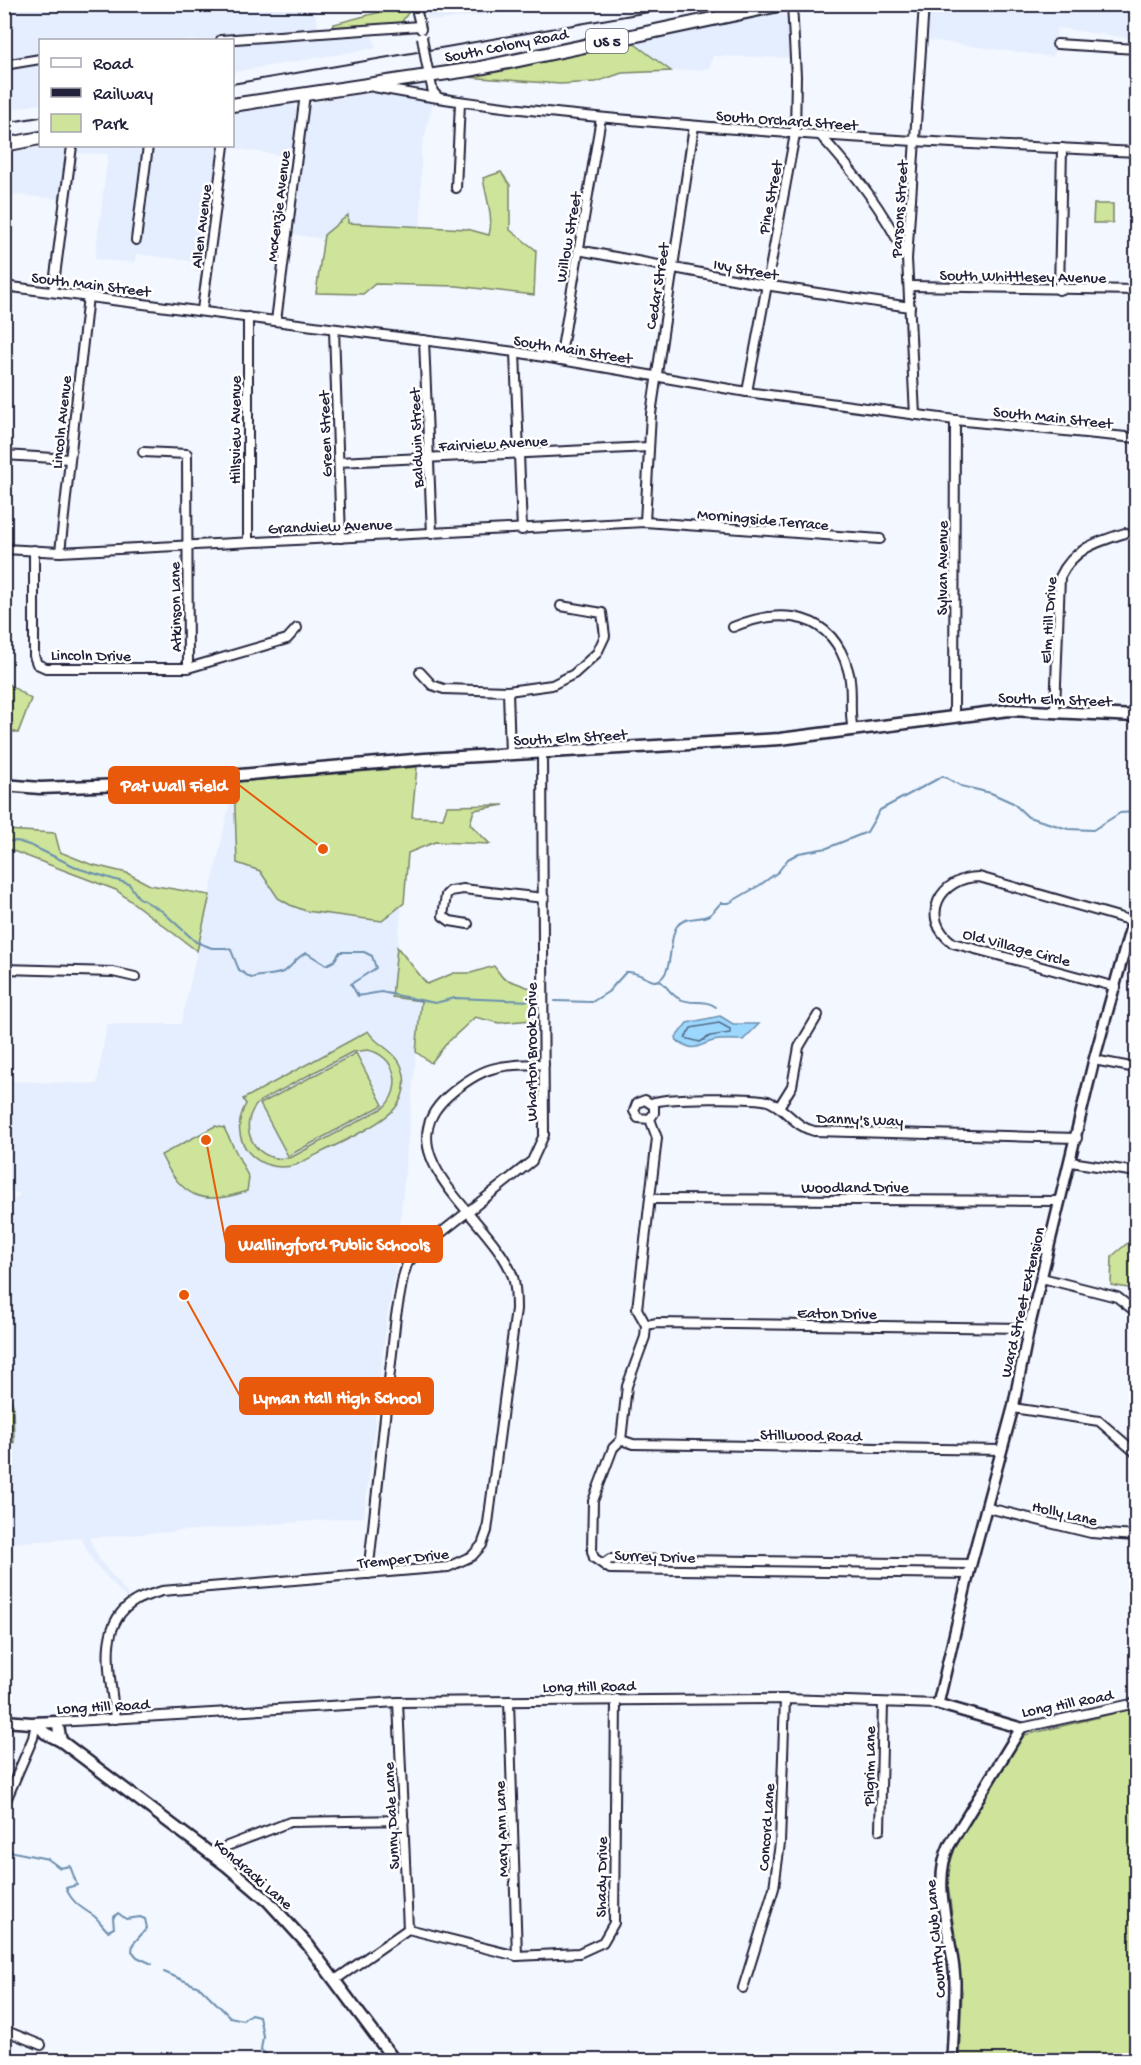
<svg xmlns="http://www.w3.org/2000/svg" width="1141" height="2065" font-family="'Gochi Hand',sans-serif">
<rect width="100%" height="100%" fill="#f3f7ff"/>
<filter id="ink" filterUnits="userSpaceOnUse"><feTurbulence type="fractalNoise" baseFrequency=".0167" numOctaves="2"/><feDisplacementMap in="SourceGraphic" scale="12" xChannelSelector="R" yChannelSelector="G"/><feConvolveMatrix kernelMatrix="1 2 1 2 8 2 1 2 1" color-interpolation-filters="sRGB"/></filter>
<g filter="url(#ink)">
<g fill="#e5eefe">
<path d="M5,5H313L320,35L372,37L376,48L233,72L232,40H40V104L5,110V61L8,60L5,46Z"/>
<path d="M422,5V4L565,5L439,20L429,19Z"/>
<path d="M927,5H1136V39L1057,28L1053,57L928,40Z"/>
<path d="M779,13L790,18L792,58L713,56L709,69L671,71L632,42Z"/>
<path d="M427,84L433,103L421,150V227L348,223V216L323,239L292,234L308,110L313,102Z"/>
<path d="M292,103L299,110L292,157L219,146L201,262L136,254L135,263L95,259L108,154L78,153L72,200L5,194V153L46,146H232L233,113Z"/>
<path d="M417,767L392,996L421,1000L396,1267L387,1318L364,1517L89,1538L100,1560L129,1596L126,1598L94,1563L81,1538L12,1543L5,1582L4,1212L20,1194L5,1189V1081L97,1084L107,1024H181L234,784Z"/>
</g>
<g fill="#cde49a" stroke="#78836a" stroke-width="1.5" fill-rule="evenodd">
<path d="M383,5H408L410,10L401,23L333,27L334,24L384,11Z"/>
<path d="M632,42L671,71L622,73L596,82L560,84L466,77L503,71Z"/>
<path d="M501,172L510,185V230L536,250L534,295L457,286L375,284L363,294L316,293L324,235L348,215V223L467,229L489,235C494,216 486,198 483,178Z"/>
<path d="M1094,204H1113V223H1093Z"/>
<path d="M4,681L31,699L18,733L5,729Z"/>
<path d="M417,767L412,817L443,818L447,806L504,805L474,810L470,824L490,844L435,842L408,853L404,903L382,921L306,911L290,905L278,898L260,871L237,863L234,782Z"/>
<path d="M5,830L55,833L60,852L90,864L127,873L150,885L210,895L197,951L116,890L5,848Z"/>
<path d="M397,947L427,984L454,973H471L494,966L503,978L530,988L532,1020L499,1023L475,1017L447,1043L431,1063L416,1052L421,1001L392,997Z"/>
<path d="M368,1031C376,1045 392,1048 400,1063C407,1077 406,1094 396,1107C382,1126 320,1152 296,1165C258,1176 225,1141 246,1104L243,1099ZM368,1050C396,1056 404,1088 383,1108L292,1157C257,1167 233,1126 260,1101L352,1052Z"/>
<path d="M356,1053L383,1105L288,1156L260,1104Z"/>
<path d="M215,1126L224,1128L249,1178L247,1191C203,1207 181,1197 161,1155Z"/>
<path d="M1136,1236V1285L1134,1289L1111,1285L1112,1256Z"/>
<path d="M5,1386L13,1405L14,1443L5,1444Z"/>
<path d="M1136,1708V2055L1131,2058V2060H959L962,1992L948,1885L950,1864L958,1839L1021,1736Z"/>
</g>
<path fill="#9cd8fd" stroke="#6b8faf" stroke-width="1.5" d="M720,1016L733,1024H759L743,1040C734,1040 722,1039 713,1041C695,1046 697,1053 677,1041L676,1037L687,1023Z"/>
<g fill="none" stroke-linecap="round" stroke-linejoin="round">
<path stroke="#536b89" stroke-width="1.5" d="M719,1023L730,1029V1033L710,1036L700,1042L685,1038L691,1028Z"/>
<g stroke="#6b8faf" stroke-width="2">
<path d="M4,842L17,841L32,846L80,869L129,884L138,897L162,911L196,942L212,948H226L231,950L239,970L251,978C262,974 274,977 285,971C294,965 296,956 307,953L326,965L334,961L340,952H364L372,956L376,968L351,984L358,996L381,992L435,1003L455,998L532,1001"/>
<path d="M660,981C667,986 670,994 678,998C691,1006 704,998 716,1007"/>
<path d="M555,1001L592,1002L608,992L626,972C638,971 650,982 656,981C675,976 667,939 677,926C685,916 697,920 707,916C713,914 716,907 721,903H729L760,885L778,872L788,859L799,853L827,848L867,832L880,810L943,776L961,786L991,793L1013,803L1028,817L1068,829L1093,830L1120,813L1136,812"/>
<path d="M4,1850L48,1859L60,1868L70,1866L77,1885L66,1888C72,1903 82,1908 94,1916C99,1920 103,1927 108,1931L114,1928L113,1918L118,1913L126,1919L140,1917L145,1919L147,1928L133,1944L132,1951L137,1957L152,1964"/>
<path d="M164,1972L201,1988L230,2017L243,2020L251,2014L259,2016L263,2036L261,2050L274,2060"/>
</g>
<defs>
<g id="minor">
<path d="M415,4L421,29"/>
<path d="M221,40L420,26"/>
<path d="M1057,44L1136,49"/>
<path d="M426,61L433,92L438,97"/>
<path d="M4,65L40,59"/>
<path d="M374,87C478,107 582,116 688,125C837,138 987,145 1136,152"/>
<path d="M820,135C856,174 883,210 907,258"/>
<path d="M456,188L460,103"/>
<path d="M136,240L148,146"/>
<path d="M578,250L765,285L910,307"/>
<path d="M4,286L515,352L747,392L955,420L1136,438"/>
<path d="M909,286L1136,290"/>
<path d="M1059,290L1062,148"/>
<path d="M53,291L72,146"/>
<path d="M202,310L224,146"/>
<path d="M276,321L305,94"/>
<path d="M334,329L341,538"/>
<path d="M424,340L432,534"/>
<path d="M515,352L522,530"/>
<path d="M560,360L601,118"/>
<path d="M747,392L795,134L796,76L792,4"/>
<path d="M915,415L907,259L924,4"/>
<path d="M143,452L187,454L188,668"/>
<path d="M4,455L70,459"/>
<path d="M339,462L649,447"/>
<path d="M645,522L651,414L694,126"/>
<path d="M248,542V317"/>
<path d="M4,549L60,552L645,522L880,539"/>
<path d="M34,550V656L37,664L46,668H188L287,639L297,628"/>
<path d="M60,552L88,296"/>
<path d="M733,627C782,607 832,612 848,670C854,689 848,711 853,730"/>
<path d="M420,672L432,685L444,689L508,691L552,685L574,674L597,653L605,636L602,613L561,606"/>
<path d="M508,691L510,754"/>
<path d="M1055,710L1060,577C1073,549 1096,542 1125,533"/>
<path d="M954,715L955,420"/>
<path d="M468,924L450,921L443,916L446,895L450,891L463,889L544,898"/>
<path d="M4,969L113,972L135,977"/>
<path d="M1116,987L953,943C918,918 940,877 979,877L1136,922"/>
<path d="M1094,1060L1136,1068"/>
<path d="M652,1103C663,1097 755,1097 768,1101C786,1108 795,1127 814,1131L1077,1138"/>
<path d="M779,1107L792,1086L799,1047L818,1015"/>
<path d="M650,1119L638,1118L634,1111L637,1103L645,1100L654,1106V1113L650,1119L657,1138L637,1309L646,1325L645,1337L627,1386L621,1440L613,1448L593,1501L592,1551L594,1558L610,1569L969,1574"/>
<path d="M1071,1162L1136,1172"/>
<path d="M650,1199L1060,1201"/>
<path d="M1042,1278L1117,1297L1136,1312"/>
<path d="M646,1325L657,1323L1029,1328"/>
<path d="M1013,1408L1099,1421L1136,1453"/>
<path d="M621,1440L633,1444L1002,1450"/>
<path d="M988,1508L1091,1533L1136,1536"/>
<path d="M603,1564L610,1559L971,1564"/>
<path d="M368,1574L396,1316L403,1277L407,1264L418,1251L532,1161L544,1135L542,753"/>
<path d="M509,1701L517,1956"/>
<path d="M398,1702L408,1929"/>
<path d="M115,1719C112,1681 94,1625 135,1601C143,1596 153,1594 162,1591L448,1567L472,1556L482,1545L487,1531L516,1309C516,1298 516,1287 513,1277C494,1220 381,1156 448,1096C483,1065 499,1065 544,1064"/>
<path d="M57,1722L398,1702L785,1699L938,1704"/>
<path d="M1021,1728L1136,1703"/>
<path d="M4,1805L33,1738L36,1723"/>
<path d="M880,1830L883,1703"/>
<path d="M209,1853L290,1822L404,1820"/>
<path d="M335,1980L408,1929L517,1956L579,1953L603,1942L614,1923L616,1699"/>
<path d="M743,1988L774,1888L780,1843L785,1699"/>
<path d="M4,2030L41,2045"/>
</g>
<path id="tertiary" d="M952,2060C953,2035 955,2008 955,1982C954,1940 930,1887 949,1846L1021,1728L938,1704L971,1564L1013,1408L1029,1328L1094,1060L1136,909"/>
<g id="secondary">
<path d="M4,785L40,788L123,785L425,759L780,739L1009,710L1136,716"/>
<path d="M4,1721L31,1723L57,1722L61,1741"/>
<path d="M36,1723L45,1733L61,1741L227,1866L268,1901L308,1945L394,2060"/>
</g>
<g id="primary">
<path d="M232,105L475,69L784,4"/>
<path d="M4,145L40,138"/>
</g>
</defs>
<use href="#minor" stroke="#22223b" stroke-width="12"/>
<use href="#tertiary" stroke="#22223b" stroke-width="14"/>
<use href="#secondary" stroke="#22223b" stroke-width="15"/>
<use href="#primary" stroke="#22223b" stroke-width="16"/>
<use href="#minor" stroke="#fff" stroke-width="8"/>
<use href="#tertiary" stroke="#fff" stroke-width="9"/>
<use href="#secondary" stroke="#fff" stroke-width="10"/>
<use href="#primary" stroke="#fff" stroke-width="12"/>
<g stroke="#22223b" stroke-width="2">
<path d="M232,84L695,4"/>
<path d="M4,123L40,117"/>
</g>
<defs>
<path id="minor-bridge" d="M422,37L426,61"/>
</defs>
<use href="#minor-bridge" stroke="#22223b" stroke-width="12" stroke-linecap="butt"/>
<use href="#minor-bridge" stroke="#fff" stroke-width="8"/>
</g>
</g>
<g text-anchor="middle" stroke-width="5" stroke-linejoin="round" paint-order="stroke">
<rect fill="#fff" stroke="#646476" stroke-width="1.5" x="586" y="29" width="42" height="24" rx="4.5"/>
<g font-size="15" font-weight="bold" fill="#22223b">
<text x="607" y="46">US 5</text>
</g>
<g font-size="16" fill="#22223b" stroke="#fff">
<text transform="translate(506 44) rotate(-11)" y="6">South Colony Road</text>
<text transform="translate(787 119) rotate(4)" y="6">South Orchard Street</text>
<text transform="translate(769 197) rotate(-79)" y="6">Pine Street</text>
<text transform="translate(277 206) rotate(-83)" y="6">McKenzie Avenue</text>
<text transform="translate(898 209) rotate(-86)" y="6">Parsons Street</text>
<text transform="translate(200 226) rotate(-83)" y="6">Allen Avenue</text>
<text transform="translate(567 237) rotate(-80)" y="6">Willow Street</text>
<text transform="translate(746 268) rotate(10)" y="6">Ivy Street</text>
<text transform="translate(1023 275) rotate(1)" y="6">South Whittlesey Avenue</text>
<text transform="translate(91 283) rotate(7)" y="6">South Main Street</text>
<text transform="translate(656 286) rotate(-81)" y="6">Cedar Street</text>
<text transform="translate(573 348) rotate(9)" y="6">South Main Street</text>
<text transform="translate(1053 416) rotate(6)" y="6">South Main Street</text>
<text transform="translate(60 422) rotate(-84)" y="6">Lincoln Avenue</text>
<text transform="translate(234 430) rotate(-90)" y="6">Hillsview Avenue</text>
<text transform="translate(324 434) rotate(-92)" y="6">Green Street</text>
<text transform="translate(415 438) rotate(-92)" y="6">Baldwin Street</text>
<text transform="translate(493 442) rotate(-3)" y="6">Fairview Avenue</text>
<text transform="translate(763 518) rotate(5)" y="6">Morningside Terrace</text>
<text transform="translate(330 525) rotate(-2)" y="6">Grandview Avenue</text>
<text transform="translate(941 568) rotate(-90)" y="6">Sylvan Avenue</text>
<text transform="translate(174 607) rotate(-91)" y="6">Atkinson Lane</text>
<text transform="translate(1047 620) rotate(-86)" y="6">Elm Hill Drive</text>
<text transform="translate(91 654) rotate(1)" y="6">Lincoln Drive</text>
<text transform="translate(1055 698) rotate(2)" y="6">South Elm Street</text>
<text transform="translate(570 736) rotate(-3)" y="6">South Elm Street</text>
<text transform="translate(1017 946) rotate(15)" y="6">Old Village Circle</text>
<text transform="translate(530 1052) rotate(-90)" y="6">Wharton Brook Drive</text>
<text transform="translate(860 1118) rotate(2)" y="6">Danny's Way</text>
<text x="855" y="1192">Woodland Drive</text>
<text transform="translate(1021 1302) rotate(-77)" y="6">Ward Street Extension</text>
<text transform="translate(837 1312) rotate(1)" y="6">Eaton Drive</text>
<text transform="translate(811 1434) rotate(1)" y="6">Stillwood Road</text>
<text transform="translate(1065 1512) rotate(13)" y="6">Holly Lane</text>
<text transform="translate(655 1555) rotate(2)" y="6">Surrey Drive</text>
<text transform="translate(403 1557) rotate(-6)" y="6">Tremper Drive</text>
<text transform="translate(589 1685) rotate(-1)" y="6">Long Hill Road</text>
<text transform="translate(1067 1702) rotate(-11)" y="6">Long Hill Road</text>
<text transform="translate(103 1705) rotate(-3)" y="6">Long Hill Road</text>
<text transform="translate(868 1766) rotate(-89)" y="6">Pilgrim Lane</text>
<text transform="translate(390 1816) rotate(-93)" y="6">Sunny Dale Lane</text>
<text transform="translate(765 1827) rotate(-86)" y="6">Concord Lane</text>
<text transform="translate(500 1829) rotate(-92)" y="6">Mary Ann Lane</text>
<text transform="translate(254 1873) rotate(41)" y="6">Kondracki Lane</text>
<text transform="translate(600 1877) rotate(-89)" y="6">Shady Drive</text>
<text transform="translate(934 1939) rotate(-95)" y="6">Country Club Lane</text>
</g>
</g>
<path fill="none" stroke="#e8590c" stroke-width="2" d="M323 849L239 785M206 1140L226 1244M184 1295L240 1396"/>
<g fill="#e8590c" stroke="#fff" stroke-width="2">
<circle cx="323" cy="849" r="6"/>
<circle cx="206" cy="1140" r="6"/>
<circle cx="184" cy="1295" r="6"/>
</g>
<g fill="#e8590c" stroke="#e8590c" stroke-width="2">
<rect x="109" y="767" width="130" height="36" rx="6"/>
<rect x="226" y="1226" width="216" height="36" rx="6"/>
<rect x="240" y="1378" width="193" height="36" rx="6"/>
</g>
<g font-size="18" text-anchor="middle" font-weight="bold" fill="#fff">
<text x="174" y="791">Pat Wall Field</text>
<text x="334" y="1250">Wallingford Public Schools</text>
<text x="337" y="1403">Lyman Hall High School</text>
</g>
<rect width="1141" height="2065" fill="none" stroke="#fff" stroke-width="24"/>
<rect x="12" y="12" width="1117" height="2041" fill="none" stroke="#22223b" stroke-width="2" filter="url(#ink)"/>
<rect x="39" y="39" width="195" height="108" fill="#ffffff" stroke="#a7a7b1" stroke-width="1.5"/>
<rect x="51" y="58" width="30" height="9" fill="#ffffff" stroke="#a7a7b1" stroke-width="1.5"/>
<text x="93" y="69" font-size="18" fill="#22223b">Road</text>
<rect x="51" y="88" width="30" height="9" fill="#22223b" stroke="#a7a7b1" stroke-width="1.5"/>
<text x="93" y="99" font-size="18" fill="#22223b">Railway</text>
<rect x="51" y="114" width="30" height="18" fill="#cde49a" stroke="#a7a7b1" stroke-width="1.5"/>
<text x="93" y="129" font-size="18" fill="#22223b">Park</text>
</svg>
